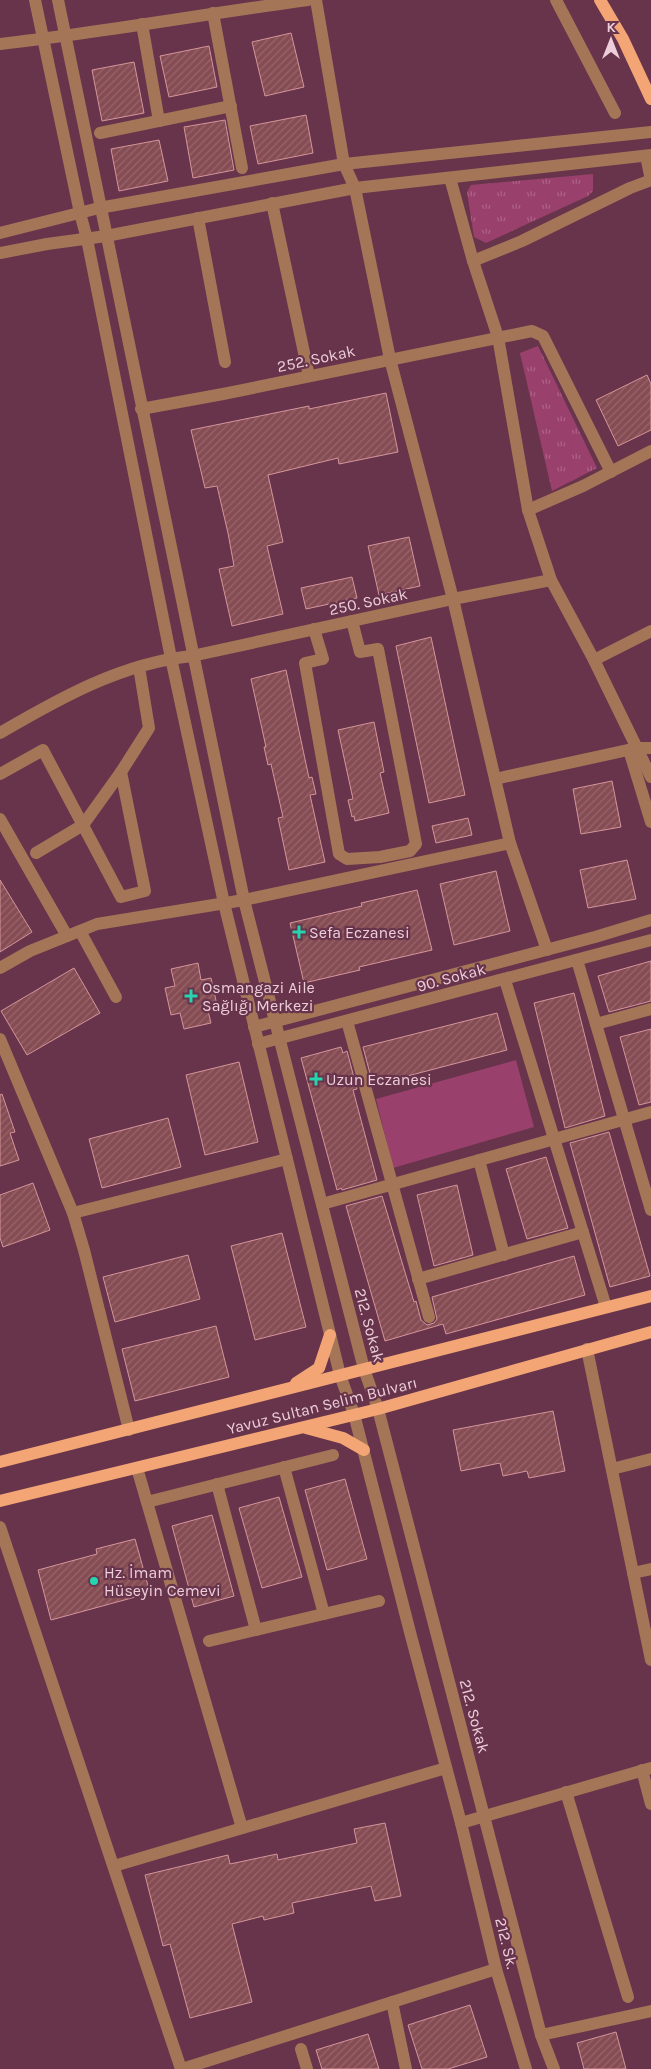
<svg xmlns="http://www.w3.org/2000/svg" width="651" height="2069" font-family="Karla,sans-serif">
<defs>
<pattern id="grass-tufts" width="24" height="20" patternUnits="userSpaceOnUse" patternTransform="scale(1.25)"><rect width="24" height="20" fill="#9a406c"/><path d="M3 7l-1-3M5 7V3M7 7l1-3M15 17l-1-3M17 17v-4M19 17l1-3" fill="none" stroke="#ad6387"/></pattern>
<pattern id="building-hatch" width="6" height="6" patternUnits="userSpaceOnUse" patternTransform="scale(1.25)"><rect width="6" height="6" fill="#854c53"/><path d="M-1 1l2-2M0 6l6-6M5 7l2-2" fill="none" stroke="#97656b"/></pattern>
</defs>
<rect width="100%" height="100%" fill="#67344b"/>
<g fill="url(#grass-tufts)">
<path d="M593,174V191L588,196L486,243L474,237L467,192L471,185Z"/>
<path d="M538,346L597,468L552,491L520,353Z"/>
</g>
<path fill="#9a406c" d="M516,1060L534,1127L393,1168L376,1099Z"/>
<g fill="url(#building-hatch)" stroke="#d5959b">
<path d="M291,33L304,87L265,96L252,42Z"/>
<path d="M209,46L217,87L169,97L160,56Z"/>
<path d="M134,62L144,113L102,121L92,70Z"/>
<path d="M306,115L313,153L258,164L250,126Z"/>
<path d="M225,120L234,170L193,178L184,127Z"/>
<path d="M159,140L168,181L119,191L111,149Z"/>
<path d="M647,375L651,384V430L618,446L596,400Z"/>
<path d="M386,393L398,452L339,464L338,458L268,475L283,542L267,546L283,614L232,626L219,569L234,566L228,533L217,486L205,488L191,430L309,406V409Z"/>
<path d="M409,537L420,586L379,595L368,546Z"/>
<path d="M352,577L357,598L306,609L301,588Z"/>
<path d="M431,637L465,795L429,803L396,646Z"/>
<path d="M286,670L309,778L312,777L316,794L310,795L325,862L289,870L278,818L283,817L271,764L268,765L264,747H266L251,679Z"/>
<path d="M374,722L384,772L380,773L389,813L355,821L354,816L352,817L348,800L353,799L338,730Z"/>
<path d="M612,781L621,827L581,834L573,789Z"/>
<path d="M468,818L472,835L436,843L432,826Z"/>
<path d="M627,860L636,899L588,908L580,870Z"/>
<path d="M496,871L510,931L454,945L440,884Z"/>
<path d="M0,880L32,932L0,952Z"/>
<path d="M417,890L432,950L359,967L360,970L304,983L290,923L362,906L361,903Z"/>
<path d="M651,961V1001L609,1012L598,976Z"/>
<path d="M198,963L201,980L211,978L217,1005L207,1007L211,1023L184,1029L180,1013L171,1015L165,988L175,986L171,969Z"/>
<path d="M74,968L100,1013L27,1055L1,1011Z"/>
<path d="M574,993L605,1116L565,1128L534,1003Z"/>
<path d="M497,1013L507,1050L373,1085L363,1047Z"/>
<path d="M651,1029V1102L639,1105L620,1037Z"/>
<path d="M341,1047L343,1053L347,1051L357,1089L353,1090L377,1180L342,1190L341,1188L337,1190L301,1058Z"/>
<path d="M239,1062L258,1142L205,1155L186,1075Z"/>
<path d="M2,1094L15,1132L10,1133L19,1160L0,1166V1095Z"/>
<path d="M168,1118L181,1167L102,1188L89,1139Z"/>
<path d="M609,1132L650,1276L610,1287L570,1143Z"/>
<path d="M546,1157L568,1228L527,1239L506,1169Z"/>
<path d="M33,1183L50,1230L3,1247L0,1238V1195Z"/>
<path d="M457,1185L473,1255L434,1266L417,1195Z"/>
<path d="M382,1196L414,1302L416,1301L421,1320L427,1325L434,1323L437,1319L432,1297L574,1256L585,1295L446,1334L443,1324L385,1341L346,1206Z"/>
<path d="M282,1233L306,1327L255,1340L231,1246Z"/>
<path d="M188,1255L200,1299L115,1322L103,1277Z"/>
<path d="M216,1326L229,1377L135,1401L122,1349Z"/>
<path d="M553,1411L565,1471L529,1478L527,1471L503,1476L500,1463L461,1471L453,1430Z"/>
<path d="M345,1479L367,1559L327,1570L305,1490Z"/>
<path d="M279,1497L302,1577L262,1588L239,1508Z"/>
<path d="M212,1515L234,1596L194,1607L172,1526Z"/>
<path d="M135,1539L150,1593L51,1620L38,1570L97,1554L96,1549Z"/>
<path d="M385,1823L401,1896L375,1901L371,1886L292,1903L294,1913L264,1920L263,1916L232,1924L252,2002L190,2018L170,1944L163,1946L145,1875L228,1855L230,1864L277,1854L278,1860L357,1843L354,1829Z"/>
<path d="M470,2005L487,2057L448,2069H422L408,2025Z"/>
<path d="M616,2032L626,2069H584L577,2043Z"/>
<path d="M368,2034L379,2069H322L316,2050Z"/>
</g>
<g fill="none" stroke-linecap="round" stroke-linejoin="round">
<g stroke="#a57558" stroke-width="12">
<path d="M35,0L80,213L87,239L171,658L224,903L340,1375L354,1414L411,1636L461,1823L496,1969L526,2069"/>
<path d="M58,0L244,900L364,1369L378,1409L541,2035L554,2069"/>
<path d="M316,0L344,164L355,188L390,359L453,599L510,843L547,950"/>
<path d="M556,0L615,113"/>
<path d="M213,13L242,168"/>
<path d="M142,24L159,121"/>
<path d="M0,44C103,32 205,14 308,0"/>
<path d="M100,133L231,106"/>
<path d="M450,178L473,261L498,337L528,510L551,580L594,660L651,777"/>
<path d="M272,203L309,376"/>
<path d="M198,218L225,362"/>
<path d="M0,233L99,208L344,164L651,132"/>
<path d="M0,253L47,244L106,236L355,188L651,155"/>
<path d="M473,261L522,241L630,188L651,180L646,156"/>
<path d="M141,409L223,394L532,331L543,336L611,472"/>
<path d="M528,510L583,486L651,451"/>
<path d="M314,629L323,659L305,663L339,854L347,859L380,857L410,851L416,844L378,649L360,652L352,621"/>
<path d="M594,660L651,631"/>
<path d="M0,733C60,698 122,663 192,656L453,599L551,580"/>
<path d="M629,750L651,822"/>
<path d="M0,774L43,750L121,897L145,891L121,772L149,728L139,667"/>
<path d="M495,779L637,748H651"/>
<path d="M0,819L67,936"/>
<path d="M36,853L83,825L121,772"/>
<path d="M80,931L116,997"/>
<path d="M577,960L651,1210"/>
<path d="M0,968L30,951L97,924L244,900L510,843"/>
<path d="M505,980L606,1307"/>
<path d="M347,1021L429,1317"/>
<path d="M596,1024L651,1009"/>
<path d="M254,1027L595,937L651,920"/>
<path d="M0,1039L73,1213L84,1250L129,1430"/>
<path d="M258,1044L651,940"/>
<path d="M479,1160L504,1255"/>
<path d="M322,1204L651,1112"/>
<path d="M73,1213L287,1159"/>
<path d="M418,1279L583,1232"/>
<path d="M587,1349L651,1660"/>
<path d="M284,1467L324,1614"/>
<path d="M137,1468L242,1828"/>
<path d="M612,1469L651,1459"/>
<path d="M217,1484L256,1630"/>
<path d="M147,1502L333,1455"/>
<path d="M0,1527L181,2069"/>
<path d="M633,1573L651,1569"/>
<path d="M209,1641L379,1601"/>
<path d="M642,1770L651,1804"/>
<path d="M566,1792L628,1997"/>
<path d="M461,1823L651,1768"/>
<path d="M114,1866L446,1768"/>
<path d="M392,2002L406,2069"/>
<path d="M541,2035L651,2011"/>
<path d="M301,2049L307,2069"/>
<path d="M182,2069L496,1969"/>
</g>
<g stroke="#f3a575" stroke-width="12">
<path d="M600,0L623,39L651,99"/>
<path d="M296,1383L319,1368L330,1335"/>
<path d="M306,1428L343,1438L364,1450"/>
<path d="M0,1462L651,1296"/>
<path d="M0,1501L378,1409L651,1332"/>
</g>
</g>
<g fill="#26d5ae" stroke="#67344b" stroke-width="2">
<path d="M296.5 924.5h5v5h5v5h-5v5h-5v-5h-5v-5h5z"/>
<path d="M188.5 988.5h5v5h5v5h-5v5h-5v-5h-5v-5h5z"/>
<path d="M313.5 1071.5h5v5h5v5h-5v5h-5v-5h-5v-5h5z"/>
<circle cx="94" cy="1581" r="5"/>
</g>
<g text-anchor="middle" stroke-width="4.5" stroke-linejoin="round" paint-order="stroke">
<g font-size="16" fill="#edceda" stroke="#67344b">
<text transform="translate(316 358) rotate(-12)" y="6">252. Sokak</text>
<text transform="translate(368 601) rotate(-12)" y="6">250. Sokak</text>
<text transform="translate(451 977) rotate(-15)" y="6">90. Sokak</text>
<text transform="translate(370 1325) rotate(75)" y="6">212. Sokak</text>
<text transform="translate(322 1405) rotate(-14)" y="6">Yavuz Sultan Selim Bulvarı</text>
<text transform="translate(475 1716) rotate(75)" y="6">212. Sokak</text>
<text transform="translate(507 1943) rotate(76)" y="6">212. Sk.</text>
</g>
<g font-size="16" fill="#edceda" stroke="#67344b" text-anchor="start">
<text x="309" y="938">Sefa Eczanesi</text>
<text x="202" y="993">Osmangazi Aile<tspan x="202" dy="18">Sağlığı Merkezi</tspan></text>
<text x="326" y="1085">Uzun Eczanesi</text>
<text x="104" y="1578">Hz. İmam<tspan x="104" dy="18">Hüseyin Cemevi</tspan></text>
</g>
</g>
<g transform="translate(611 40)" stroke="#67344b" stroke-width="4" paint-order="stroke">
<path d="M0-4L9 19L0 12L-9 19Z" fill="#edceda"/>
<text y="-8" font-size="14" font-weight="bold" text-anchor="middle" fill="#edceda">K</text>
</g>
</svg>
